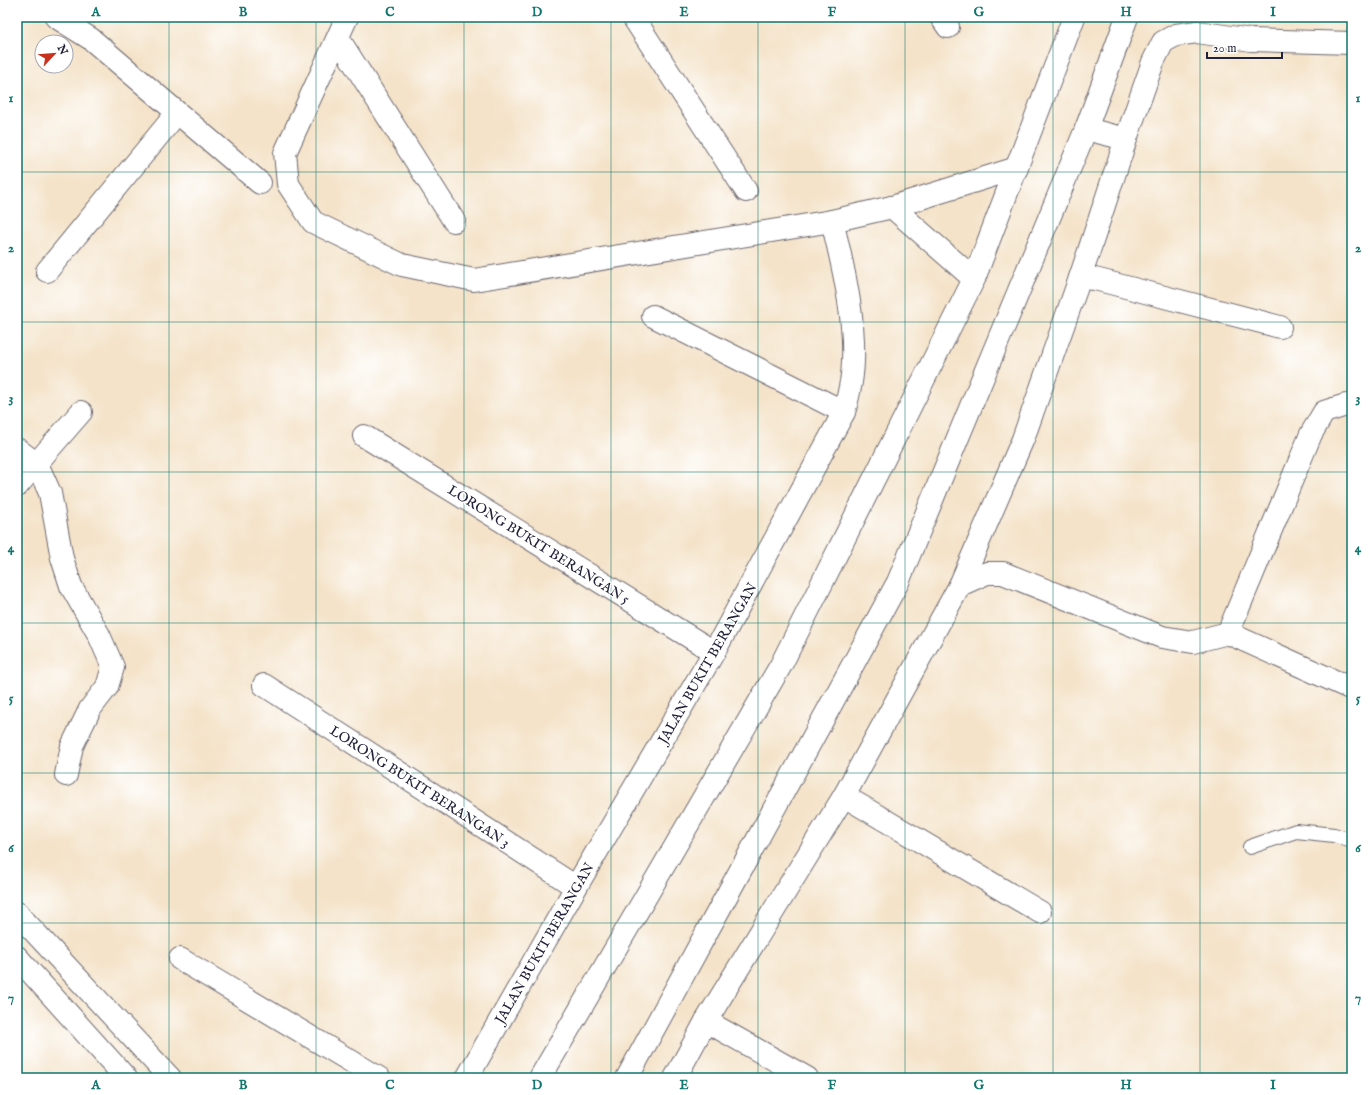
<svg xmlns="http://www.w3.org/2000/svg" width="1369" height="1095" font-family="'IM FELL English',serif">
<rect width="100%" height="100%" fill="#fff"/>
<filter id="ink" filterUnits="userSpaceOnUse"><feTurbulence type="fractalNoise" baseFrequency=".025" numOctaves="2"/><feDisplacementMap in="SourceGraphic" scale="8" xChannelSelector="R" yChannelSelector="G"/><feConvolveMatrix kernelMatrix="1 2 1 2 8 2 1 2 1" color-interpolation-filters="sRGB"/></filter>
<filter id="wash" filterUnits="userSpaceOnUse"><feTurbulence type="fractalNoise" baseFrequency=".012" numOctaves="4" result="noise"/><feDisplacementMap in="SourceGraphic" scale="16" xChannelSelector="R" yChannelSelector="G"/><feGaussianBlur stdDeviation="0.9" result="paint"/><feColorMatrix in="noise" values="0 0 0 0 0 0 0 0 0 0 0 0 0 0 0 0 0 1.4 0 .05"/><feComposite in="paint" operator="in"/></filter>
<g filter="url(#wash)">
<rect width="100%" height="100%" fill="#f4e3c9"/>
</g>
<g filter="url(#ink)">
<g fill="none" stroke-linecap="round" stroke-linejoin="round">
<defs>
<path id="service" d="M1250,847L1296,831L1334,835L1352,841"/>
<g id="minor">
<path d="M56,17L91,39L260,183"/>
<path d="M347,17L285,153L288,184L313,222L402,265L474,280L832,221L892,207L1017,168"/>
<path d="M633,17L746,191"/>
<path d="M941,17L948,27"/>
<path d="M338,38L454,221"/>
<path d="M1086,129L1126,139L1153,62L1163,42L1176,35L1197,32L1251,40L1352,43"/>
<path d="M892,207L974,279"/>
<path d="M47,271L177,113"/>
<path d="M1080,278L1095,279L1280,327"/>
<path d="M653,316L844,412"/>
<path d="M364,436L714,652"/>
<path d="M17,449L37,464L50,493L62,558L71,586L99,635L113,667L107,687L90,709L72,746L66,775"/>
<path d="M17,486L81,412"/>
<path d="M960,585L987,573H1003L1162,637L1193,642L1228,633L1311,434L1324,412L1346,405L1352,407"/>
<path d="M1228,633L1352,689"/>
<path d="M264,685L576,887"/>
<path d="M844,796L1040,912"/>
<path d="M180,959L379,1078"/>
<path d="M706,1021L807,1078"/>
<path d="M467,1078L576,887L714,652L844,412C847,403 849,392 851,382C859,333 844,269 832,221"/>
<path d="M675,1078L706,1021L844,796L960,585L1023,439L1080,278L1126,139"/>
</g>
<g id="secondary">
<path d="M540,1078L781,665L974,279L1074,17"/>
<path d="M627,1078L898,582L1086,129L1127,17"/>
</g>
<g id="trunk">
<path d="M17,913L170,1078"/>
<path d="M17,957L126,1078"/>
</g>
</defs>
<use href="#service" stroke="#6c666d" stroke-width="16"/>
<use href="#minor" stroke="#6c666d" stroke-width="24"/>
<use href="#secondary" stroke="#6c666d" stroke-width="24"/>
<use href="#trunk" stroke="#6c666d" stroke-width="24"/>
<use href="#service" stroke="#fff" stroke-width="14"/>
<use href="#minor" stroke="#fff" stroke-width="22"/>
<use href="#secondary" stroke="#fff" stroke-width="22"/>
<use href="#trunk" stroke="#fff" stroke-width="22"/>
</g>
</g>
<path fill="none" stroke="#0f766e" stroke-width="1" stroke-opacity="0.55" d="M169,17V1078M316,17V1078M464,17V1078M611,17V1078M758,17V1078M905,17V1078M1053,17V1078M1200,17V1078M17,172H1352M17,322H1352M17,472H1352M17,623H1352M17,773H1352M17,923H1352"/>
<g text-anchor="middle" stroke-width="3" stroke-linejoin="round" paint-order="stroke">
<g font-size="14" fill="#22223b" stroke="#fff">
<text transform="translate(539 544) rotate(32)" y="5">LORONG BUKIT BERANGAN 5</text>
<text transform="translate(707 663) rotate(-60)" y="5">JALAN BUKIT BERANGAN</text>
<text transform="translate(420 786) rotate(33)" y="5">LORONG BUKIT BERANGAN 3</text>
<text transform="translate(544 943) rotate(-60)" y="5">JALAN BUKIT BERANGAN</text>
</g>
</g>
<rect width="1369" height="1095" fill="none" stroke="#fff" stroke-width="44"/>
<g transform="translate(54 54) rotate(64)"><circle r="19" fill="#ffffff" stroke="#a7a7b1"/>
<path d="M0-3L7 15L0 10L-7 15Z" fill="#c8321e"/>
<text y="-6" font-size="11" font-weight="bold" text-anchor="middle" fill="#22223b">N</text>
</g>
<path d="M1207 52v6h75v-6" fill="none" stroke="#22223b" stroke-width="2"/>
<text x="1213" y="52" font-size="12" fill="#22223b" stroke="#ffffff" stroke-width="3" paint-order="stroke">20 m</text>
<rect x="22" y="22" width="1325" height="1051" fill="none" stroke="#0f766e" stroke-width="1.5"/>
<g font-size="13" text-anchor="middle" font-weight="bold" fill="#0f766e">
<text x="96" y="16">A</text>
<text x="243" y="16">B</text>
<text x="390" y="16">C</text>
<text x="537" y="16">D</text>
<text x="684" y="16">E</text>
<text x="832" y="16">F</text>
<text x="979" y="16">G</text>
<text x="1126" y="16">H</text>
<text x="1273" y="16">I</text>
<text x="11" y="102">1</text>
<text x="1358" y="102">1</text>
<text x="11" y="252">2</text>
<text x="1358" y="252">2</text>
<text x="11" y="402">3</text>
<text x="1358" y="402">3</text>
<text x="11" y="552">4</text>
<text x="1358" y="552">4</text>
<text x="11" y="702">5</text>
<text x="1358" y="702">5</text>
<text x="11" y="852">6</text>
<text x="1358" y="852">6</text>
<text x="11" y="1002">7</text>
<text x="1358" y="1002">7</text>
<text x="96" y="1089">A</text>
<text x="243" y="1089">B</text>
<text x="390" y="1089">C</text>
<text x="537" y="1089">D</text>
<text x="684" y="1089">E</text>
<text x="832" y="1089">F</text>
<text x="979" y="1089">G</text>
<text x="1126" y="1089">H</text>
<text x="1273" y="1089">I</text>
</g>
</svg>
